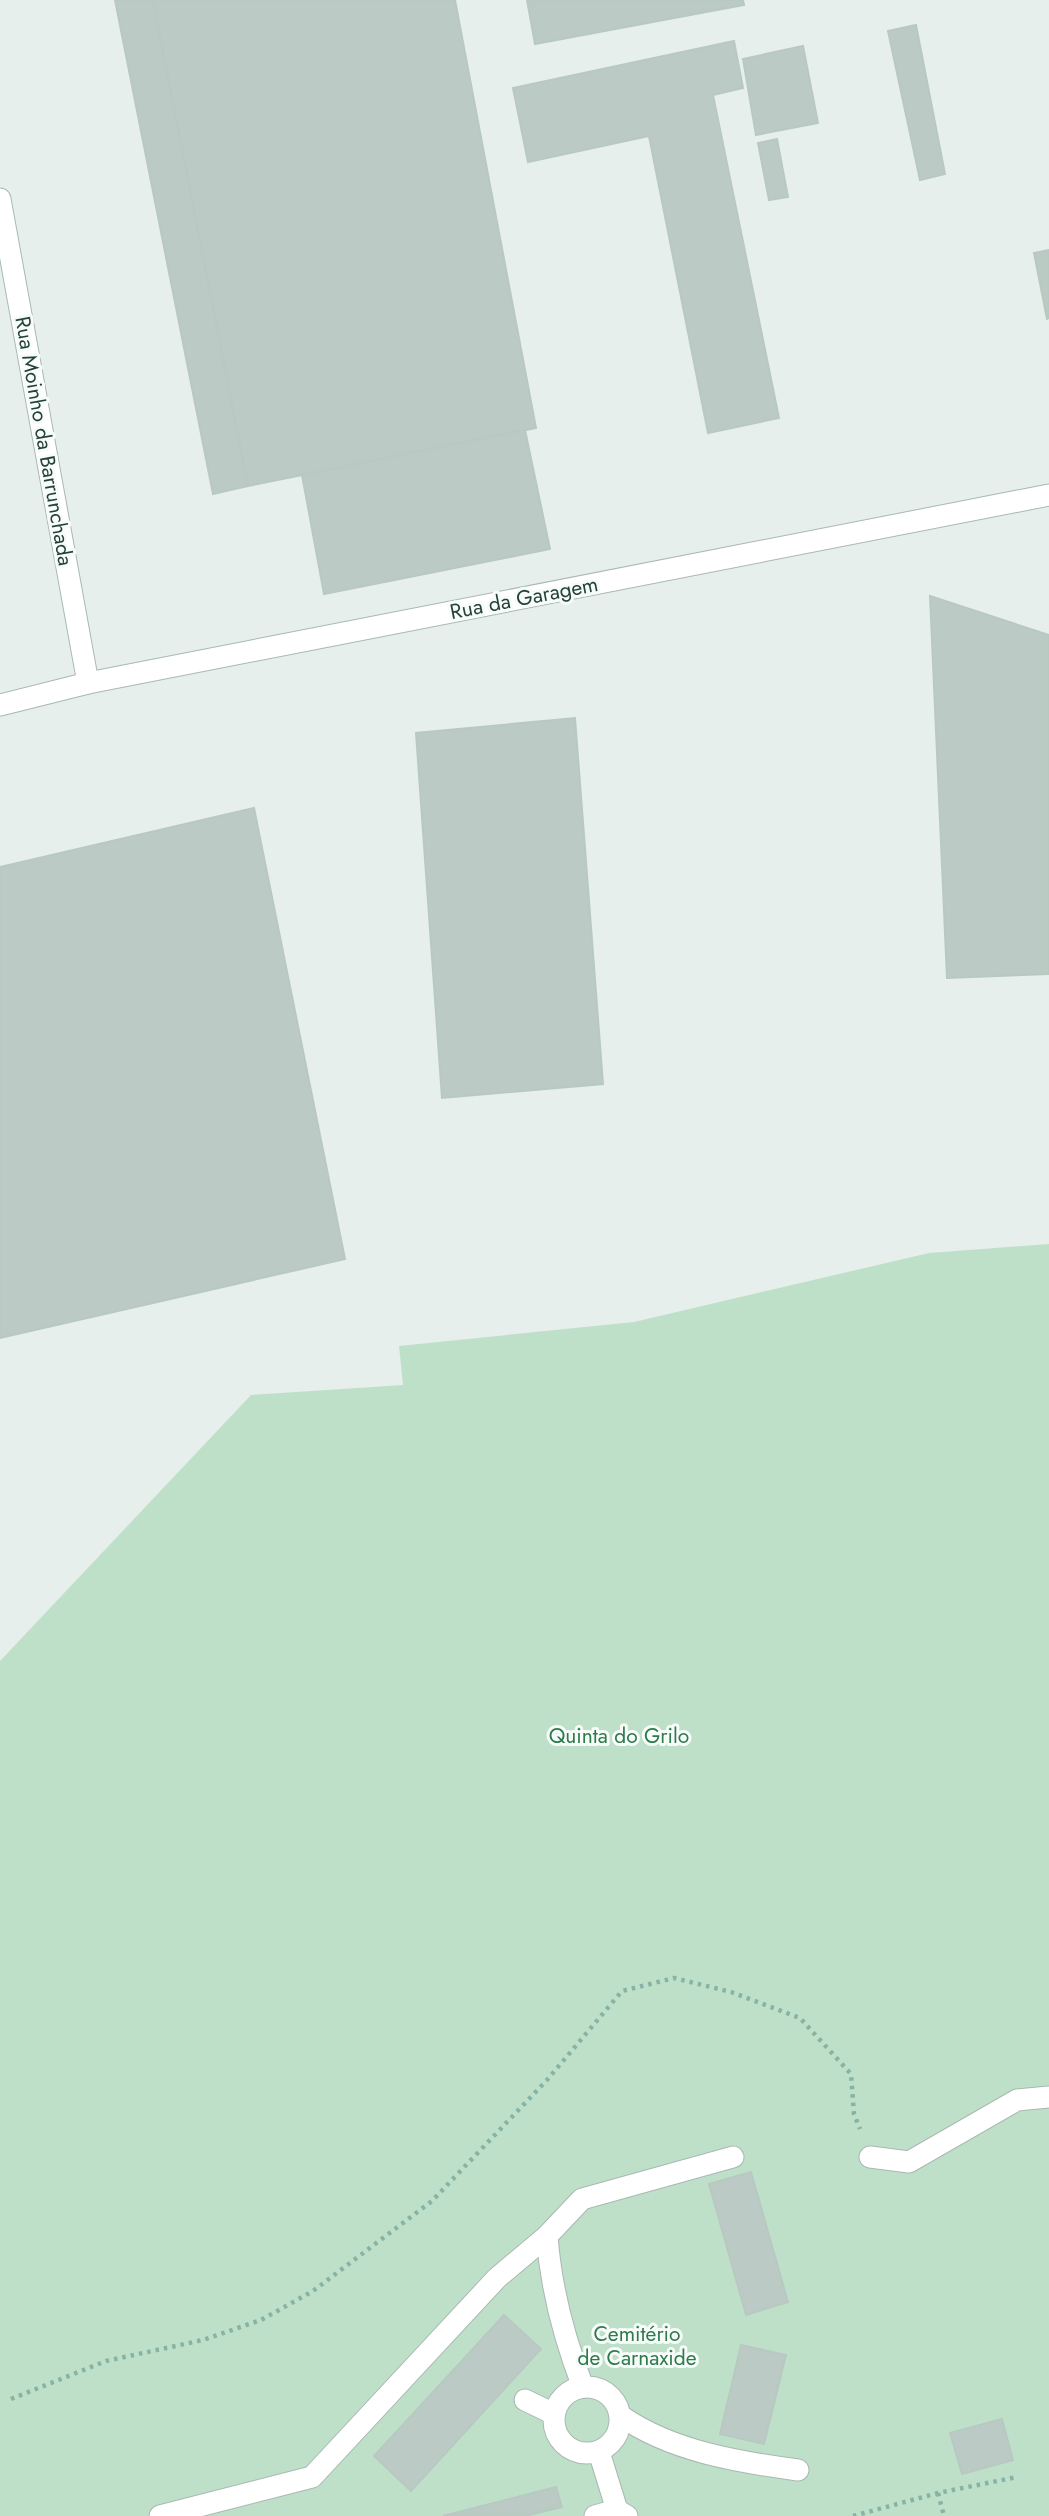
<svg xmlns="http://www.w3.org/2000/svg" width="1049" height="2516" font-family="Jost,sans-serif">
<rect width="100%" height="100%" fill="#e6efeb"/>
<path fill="#bfe0c8" d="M1049,1244V2516H0V1661L251,1395L403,1385L399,1346L634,1322L929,1253Z"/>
<g fill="#bbcac4" stroke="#b8c9c2" stroke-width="2">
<path d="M115,0H153L248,486L213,494Z"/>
<path d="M153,0H455L536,428L248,486Z"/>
<path d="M527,0H743L744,5L535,44Z"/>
<path d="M916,25L945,174L920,180L888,31Z"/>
<path d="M734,41L743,88L713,95L779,418L708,433L649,136L528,162L513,88Z"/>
<path d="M803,46L818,123L756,135L743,59Z"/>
<path d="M777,139L788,197L769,200L758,143Z"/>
<path d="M1049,250V318L1047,319L1034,253Z"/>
<path d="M525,430L550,549L324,594L302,475Z"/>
<path d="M930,596L1049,635V974L947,978Z"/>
<path d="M575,718L603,1084L442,1098L416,733Z"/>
<path d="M254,808L345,1259L0,1338V867Z"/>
<path d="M751,2172L788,2302L746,2315L709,2184Z"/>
<path d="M504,2315L541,2349L411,2491L374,2456Z"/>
<path d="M741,2345L786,2355L764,2444L720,2434Z"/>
<path d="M1002,2419L1013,2460L962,2474L950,2433Z"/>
<path d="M556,2487L562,2507L525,2516H443Z"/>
</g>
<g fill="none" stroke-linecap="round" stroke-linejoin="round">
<defs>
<g id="minor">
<path d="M0,199L88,683"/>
<path d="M0,705L88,683L1049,495"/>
<path d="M870,2157L909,2162L1017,2100L1049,2097"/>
<circle cx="587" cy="2420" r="33"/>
<path d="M583,2387C564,2338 551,2289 547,2236L582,2199L733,2157"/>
<path d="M525,2400L554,2414"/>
<path d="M621,2416C671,2451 738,2462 798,2470"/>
<path d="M599,2452L617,2510L627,2516"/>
<path d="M160,2516L312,2477L497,2278L547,2236"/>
<path d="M595,2516L617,2510"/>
</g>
</defs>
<use href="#minor" stroke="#a8b8b2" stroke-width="23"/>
<g stroke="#86b3a5" stroke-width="4.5" stroke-dasharray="3.5 5" stroke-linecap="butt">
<path d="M11,2399L106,2361L203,2340L261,2320L313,2291L432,2201L547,2080L622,1991L674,1978L731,1992L800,2018L851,2074L854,2114L860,2129"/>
<path d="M938,2493L944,2516"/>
<path d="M853,2516L938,2493L1017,2477"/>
</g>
<use href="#minor" stroke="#fff" stroke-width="21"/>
</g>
<g text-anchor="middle" stroke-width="6" stroke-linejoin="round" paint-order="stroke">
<g font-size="21" fill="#24423a" stroke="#f7fbf9">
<text transform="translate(44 441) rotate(80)" y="7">Rua Moinho da Barrunchada</text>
<text transform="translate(524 598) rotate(-11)" y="7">Rua da Garagem</text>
</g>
<g font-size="21" fill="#2d7a4b" stroke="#f7fbf9">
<text x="619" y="1743">Quinta do Grilo</text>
<text x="637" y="2341">Cemitério<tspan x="637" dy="24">de Carnaxide</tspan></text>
</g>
</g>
</svg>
